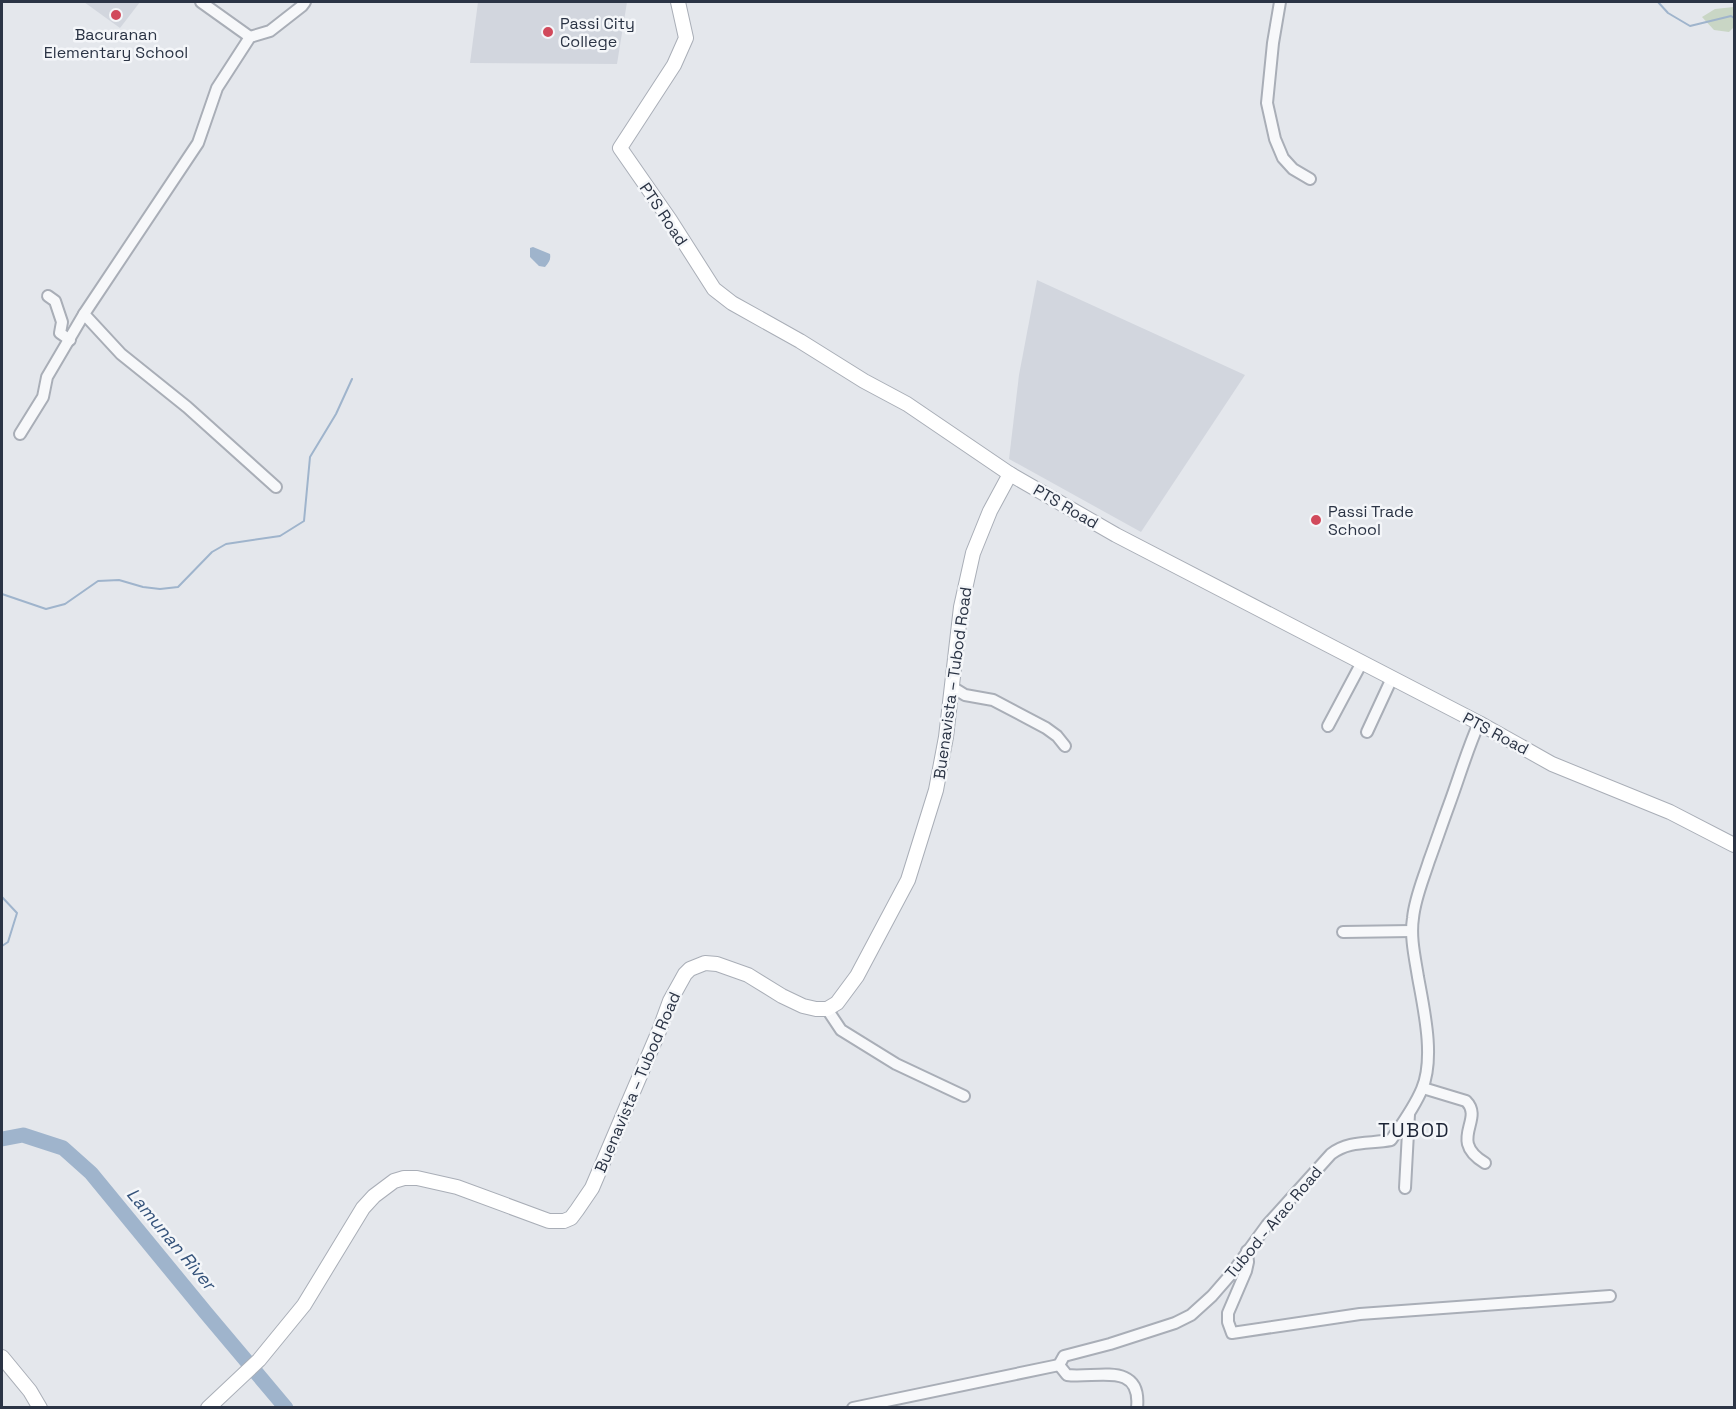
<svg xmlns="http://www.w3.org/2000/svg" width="1736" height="1409" font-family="'Space Grotesk',sans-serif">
<rect width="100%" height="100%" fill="#e4e7ec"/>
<g fill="#d2d6de">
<path d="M84,2H140L120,28Z"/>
<path d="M478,2H627L617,64L470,63Z"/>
<path d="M1037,280L1245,375L1141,532L1009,459L1019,375Z"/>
</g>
<path fill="#c9d6c5" d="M1734,7V27L1729,32L1714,30L1702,17L1715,9Z"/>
<path fill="#9fb4cc" d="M533,247L550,254C551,260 549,262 545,267L539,266L530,257V248Z"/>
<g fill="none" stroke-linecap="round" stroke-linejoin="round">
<g stroke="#9fb4cc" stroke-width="2">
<path d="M1658,2L1668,13L1690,26L1731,16L1734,18"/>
<path d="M2,594L46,609L65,604L98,581L119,580L143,587L160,589L178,587L212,552L226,544L280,536L304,521L310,457L336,414L352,379"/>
<path d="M2,897L17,913L8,942L2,946"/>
</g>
<path stroke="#9fb4cc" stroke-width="15" d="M2,1139L23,1135L63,1148L91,1173L206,1313L286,1408"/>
<defs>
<g id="minor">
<path d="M201,2L250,37"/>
<path d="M1280,2L1273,43L1267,103L1275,139L1283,158L1293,169L1310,179"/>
<path d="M48,296L55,301L62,322L60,333L70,340"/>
<path d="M20,434L43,397L47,377L84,314"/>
<path d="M276,487L187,407L121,354L84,314L198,143L217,88L250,37L270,31L302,6L305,2"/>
<path d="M952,687L965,695L993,700L1046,728L1057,736L1065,746"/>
<path d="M1328,726L1361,664"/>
<path d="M1367,732L1392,678"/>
<path d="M1343,932L1412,931"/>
<path d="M827,1009L841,1030L896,1064L964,1096"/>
<path d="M1423,1088L1466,1101C1485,1120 1447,1140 1485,1163"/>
<path d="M1405,1188L1409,1114"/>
<path d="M1247,1251L1248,1262L1246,1271L1228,1313V1322L1232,1333L1360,1314L1610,1296"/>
<path d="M853,1408L1059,1365"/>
<path d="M1137,1408C1142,1360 1095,1379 1067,1375L1059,1365L1064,1356L1110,1344L1175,1323L1191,1315L1212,1296L1232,1273L1267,1225L1331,1154C1349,1140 1370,1144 1391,1140C1402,1124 1414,1108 1422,1089C1435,1058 1424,1010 1418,977C1415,958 1410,937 1413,918C1415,898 1423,880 1429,861C1436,842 1442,824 1449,805C1459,778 1467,750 1479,723"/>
</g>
<g id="secondary">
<path d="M678,2L686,38L674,65L620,148L670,220L714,289L732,303L800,341L864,381L907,404L1010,474L1116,535L1479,723L1552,764L1670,812L1734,845"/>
<path d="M2,1357L30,1391L40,1408"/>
<path d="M208,1408L259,1360L304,1305L363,1208L374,1196L394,1181L404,1178H417L457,1187L549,1221H564L571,1218L577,1210L592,1188L659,1031L670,1001L685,974L690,969L705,963L717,964L748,975L782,996L803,1006L816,1009H827L837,1003L857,976L908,880L936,790L946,737L961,607L973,553L990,511L1010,474"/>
</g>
</defs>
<use href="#minor" stroke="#a9aeb7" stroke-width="14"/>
<use href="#secondary" stroke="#a9aeb7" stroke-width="16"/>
<use href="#minor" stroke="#f7f8fa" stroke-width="10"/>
<use href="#secondary" stroke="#fff" stroke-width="14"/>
</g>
<g fill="#d1495b" stroke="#f4f6f9" stroke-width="2">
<circle cx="116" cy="15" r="6"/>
<circle cx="548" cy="32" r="6"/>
<circle cx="1316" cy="520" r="6"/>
</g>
<g text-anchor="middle" stroke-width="5" stroke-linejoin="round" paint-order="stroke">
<g font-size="16" fill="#2b3445" stroke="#f4f6f9" text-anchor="start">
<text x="560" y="29">Passi City<tspan x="560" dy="18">College</tspan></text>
<text x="116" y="40" text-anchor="middle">Bacuranan<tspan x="116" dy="18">Elementary School</tspan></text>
<text x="1328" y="517">Passi Trade<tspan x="1328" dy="18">School</tspan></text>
</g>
<g font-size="16" fill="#2b3445" stroke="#f4f6f9">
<text transform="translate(664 214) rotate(56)" y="6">PTS Road</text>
<text transform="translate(1066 506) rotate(30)" y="6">PTS Road</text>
<text transform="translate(952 683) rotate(-82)" y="6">Buenavista – Tubod Road</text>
<text transform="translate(1496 733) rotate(28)" y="6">PTS Road</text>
<text transform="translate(637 1082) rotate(-67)" y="6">Buenavista – Tubod Road</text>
<text transform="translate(1273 1222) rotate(-50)" y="6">Tubod - Arac Road</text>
</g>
<g font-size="18" font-style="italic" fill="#34527a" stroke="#f4f6f9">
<text transform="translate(171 1239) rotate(50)" y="6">Lamunan River</text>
</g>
<g font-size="20" letter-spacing="1.5" fill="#1d2536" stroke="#f4f6f9">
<text x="1414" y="1137">TUBOD</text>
</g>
</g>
<rect width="1736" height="1409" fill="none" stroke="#2b3445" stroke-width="6"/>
</svg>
